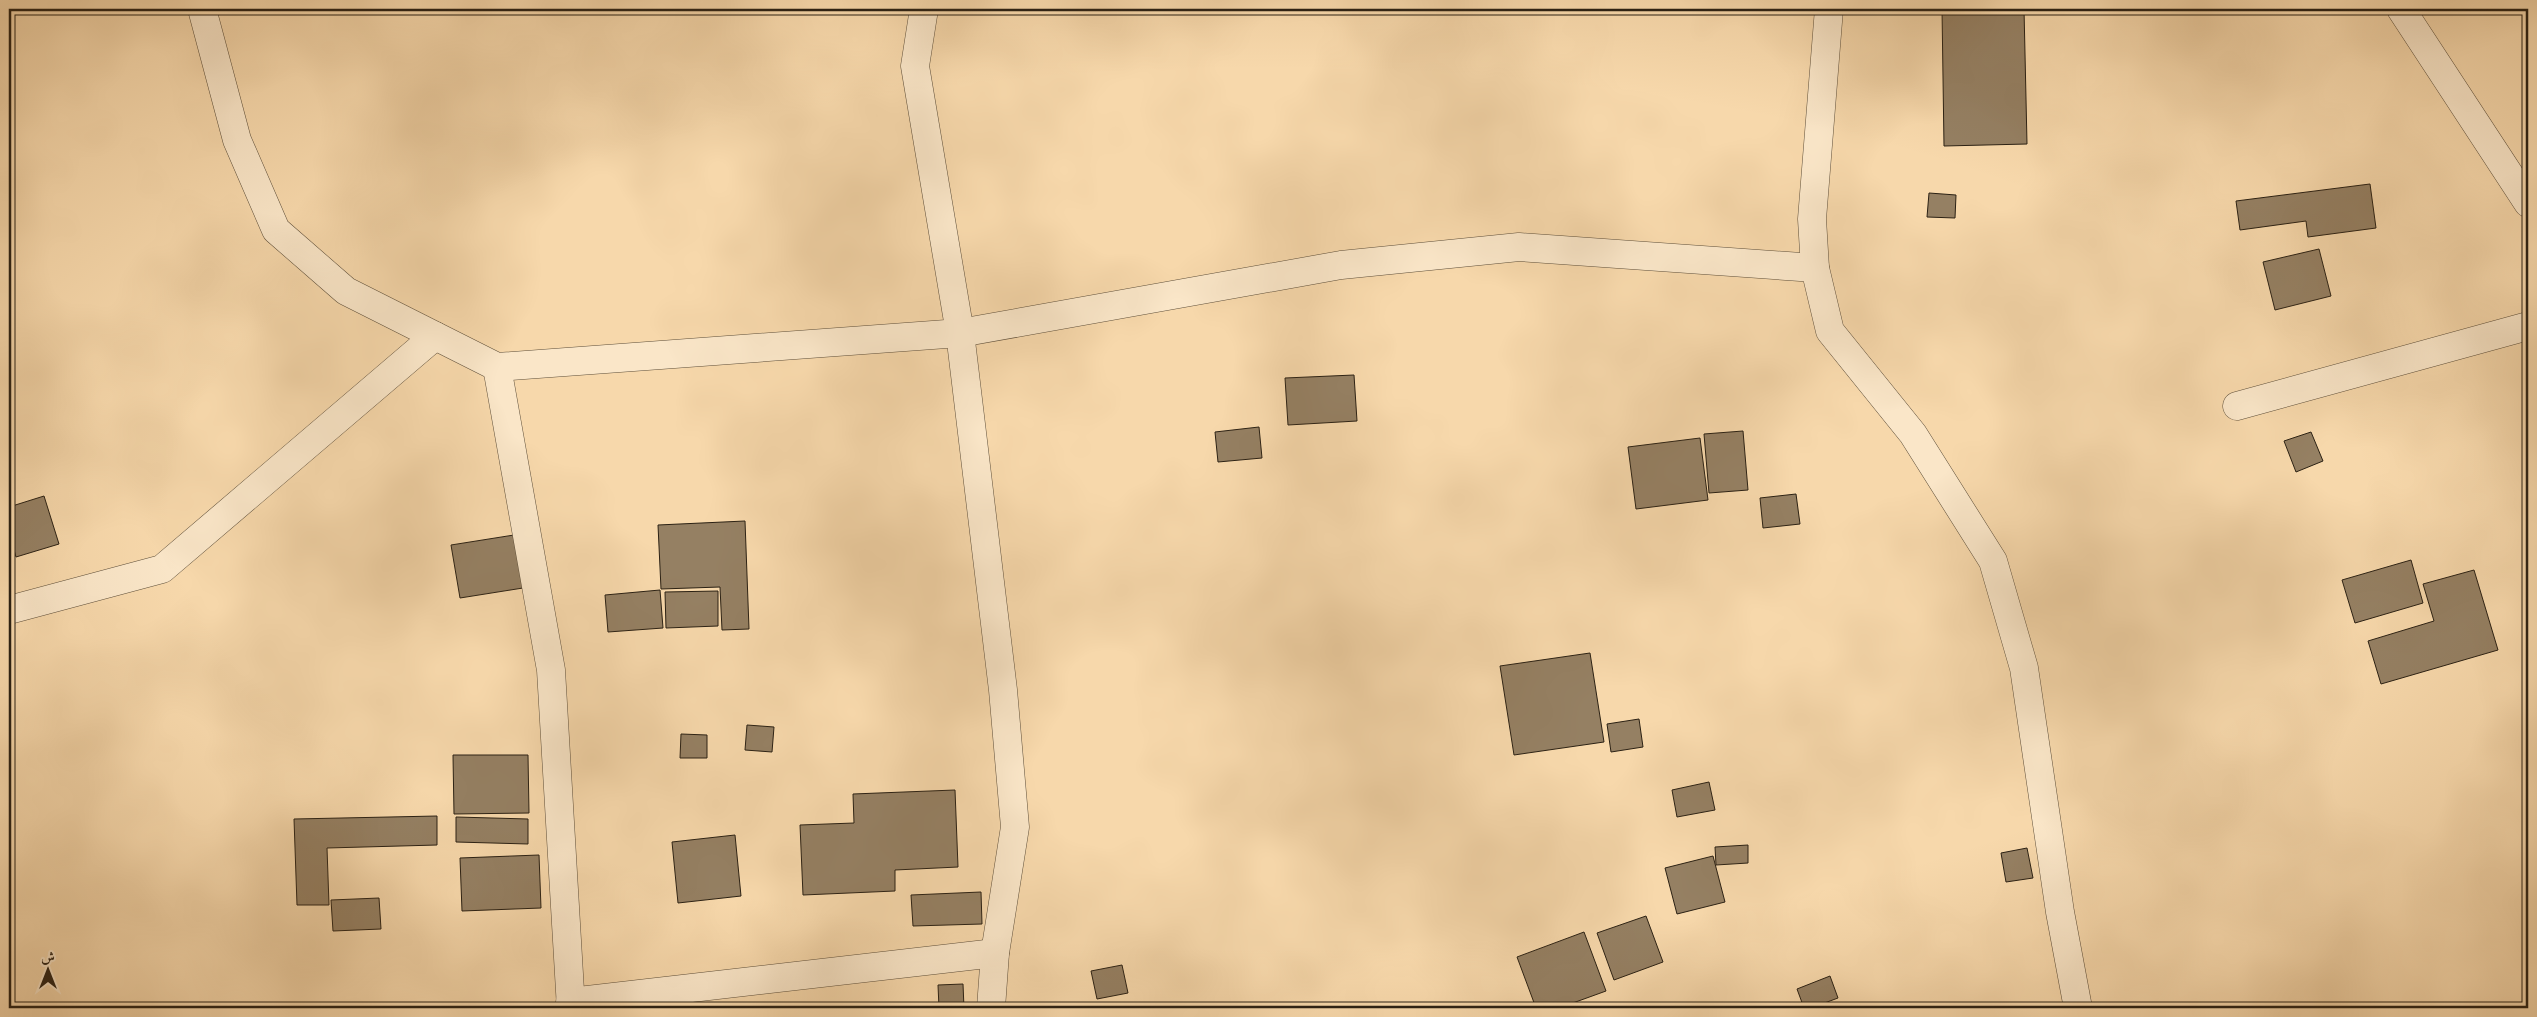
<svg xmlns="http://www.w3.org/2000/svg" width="2537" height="1017" font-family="'Libre Bodoni',Amiri,serif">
<rect width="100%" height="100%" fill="#f7d8ab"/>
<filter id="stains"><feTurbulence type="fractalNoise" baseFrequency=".004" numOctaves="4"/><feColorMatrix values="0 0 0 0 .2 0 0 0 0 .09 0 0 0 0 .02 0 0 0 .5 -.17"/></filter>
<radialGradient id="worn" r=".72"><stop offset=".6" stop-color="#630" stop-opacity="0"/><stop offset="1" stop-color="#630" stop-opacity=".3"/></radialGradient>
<g fill="#958063" stroke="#2b2114">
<path d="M1942,9H2024L2027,144L1944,146Z"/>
<path d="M2370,184L2376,228L2308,237L2306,221L2240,230L2236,201Z"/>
<path d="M1929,193L1956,195L1955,218L1927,217Z"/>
<path d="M2319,249L2331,296L2275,310L2263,262Z"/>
<path d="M1354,375L1357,421L1288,425L1285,378Z"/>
<path d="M1259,427L1262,458L1218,462L1215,432Z"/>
<path d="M1743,431L1748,490L1709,493L1704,434Z"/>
<path d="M2311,432L2323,461L2296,472L2284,441Z"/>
<path d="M1700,438L1708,500L1636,509L1628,447Z"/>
<path d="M1796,494L1800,524L1763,528L1760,498Z"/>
<path d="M44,496L59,544L16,557L9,532V507Z"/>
<path d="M745,521L749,629L722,630L720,587L661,589L658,525Z"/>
<path d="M514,535L523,588L460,598L451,545Z"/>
<path d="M2411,560L2423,603L2355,623L2342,580Z"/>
<path d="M2474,570L2498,650L2381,684L2368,641L2434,621L2423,584Z"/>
<path d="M660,590L663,628L608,632L605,595Z"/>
<path d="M718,591V626L666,628L665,592Z"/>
<path d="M1590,653L1604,742L1514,755L1500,666Z"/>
<path d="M1639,719L1643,747L1611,752L1607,724Z"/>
<path d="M747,725L774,727L772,752L745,750Z"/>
<path d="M681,734L707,735V758H680Z"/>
<path d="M453,755H528L529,813L454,814Z"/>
<path d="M1709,782L1715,810L1677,817L1672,790Z"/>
<path d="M955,790L958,867L895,870V891L803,895L800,825L854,823L853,794Z"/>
<path d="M437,816V845L327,848L329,905H297L294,819Z"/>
<path d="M456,817L528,819V844L456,842Z"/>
<path d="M735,835L741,896L678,903L672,842Z"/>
<path d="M1748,845V863L1716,865L1715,847Z"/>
<path d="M2027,848L2033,878L2006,882L2001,853Z"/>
<path d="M539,855L541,908L462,911L460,858Z"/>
<path d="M1713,856L1725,902L1677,914L1665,868Z"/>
<path d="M981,892L982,924L913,926L911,895Z"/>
<path d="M379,898L381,929L333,931L331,900Z"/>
<path d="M1646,916L1663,962L1614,980L1597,933Z"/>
<path d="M1584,932L1606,991L1559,1008H1536L1517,957Z"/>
<path d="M1122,965L1128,993L1097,999L1091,971Z"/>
<path d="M1830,976L1838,998L1811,1008H1804L1797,989Z"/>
<path d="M963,984L964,1008H939L938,985Z"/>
</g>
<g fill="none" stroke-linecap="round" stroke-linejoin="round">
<defs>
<g id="minor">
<path d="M202,9L237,140L276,230L346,291L497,367L960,333L1341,265L1519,247L1815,268"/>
<path d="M924,9L915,66L960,333L1003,690L1015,827L995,953L991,1008"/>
<path d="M1829,9L1812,219L1815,268L1830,331L1913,434L1993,561L2024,668L2060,912L2078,1008"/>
<path d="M2401,9L2528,203"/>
<path d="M497,367L551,670L571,1008"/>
<path d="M2237,406L2528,326"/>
<path d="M9,610L162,569L435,336"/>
<path d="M570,1002L995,953"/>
</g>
</defs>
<use href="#minor" stroke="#5e4f3a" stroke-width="29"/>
<use href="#minor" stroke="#fae6c8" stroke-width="28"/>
</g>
<rect width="2537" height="1017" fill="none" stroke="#f7d8ab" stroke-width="30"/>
<rect x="10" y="10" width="2517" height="997" fill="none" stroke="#2b2114" stroke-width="2.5"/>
<rect x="15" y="15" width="2507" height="987" fill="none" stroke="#2b2114"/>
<g transform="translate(48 970)" stroke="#fae6c8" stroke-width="4" paint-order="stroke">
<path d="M0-4L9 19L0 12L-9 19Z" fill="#2b2114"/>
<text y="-8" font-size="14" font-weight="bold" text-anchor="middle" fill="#2b2114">ش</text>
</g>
<rect width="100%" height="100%" filter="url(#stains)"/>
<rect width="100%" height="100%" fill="url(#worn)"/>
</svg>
